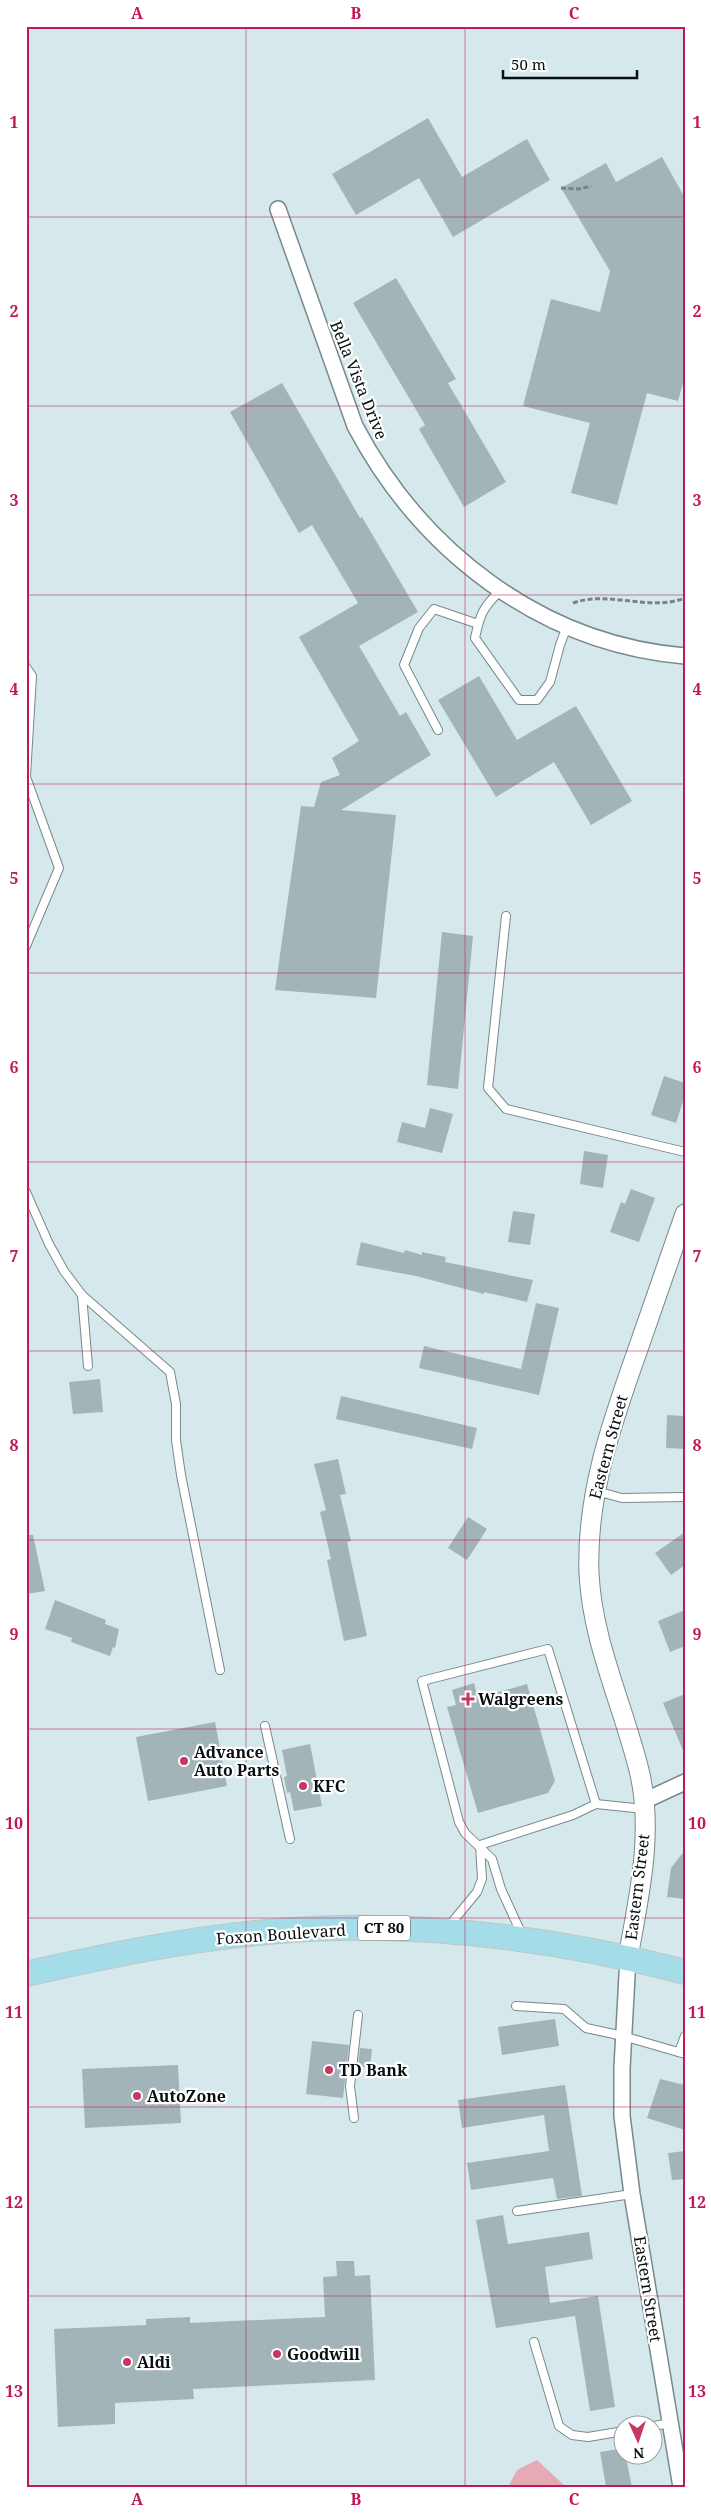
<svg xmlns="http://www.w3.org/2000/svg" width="711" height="2513" font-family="'Noto Serif',serif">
<rect width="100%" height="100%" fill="#d5e9ec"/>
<path fill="#e5aab4" d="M537,2460L566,2487H508L517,2470Z"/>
<g fill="#a2b4b8">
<path d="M428,118L462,177L527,139L550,180L453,237L419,178L356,215L332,174Z"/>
<path d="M662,157L685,198V376L678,401L647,393L617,505L571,493L590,423L523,406L551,299L600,312L610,271L561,188L606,163L616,182Z"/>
<path d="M396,278L456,379L448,383L506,482L464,507L419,429L425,425L353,303Z"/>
<path d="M282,383L360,518L362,517L418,612L359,646L400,716L406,712L431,755L341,810L396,815L376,998L275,990L301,806L314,807L321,782L340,775L332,758L359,741L299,637L358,603L312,525L299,533L230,412Z"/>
<path d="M479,676L517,740L576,706L632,801L591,825L554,762L496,797L438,700Z"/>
<path d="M442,932L473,936L458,1089L427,1085Z"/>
<path d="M664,1076L685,1083V1095L676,1123L651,1115Z"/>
<path d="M430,1108L453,1114L442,1153L397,1142L402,1122L425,1128Z"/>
<path d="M584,1151L608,1155L603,1188L580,1184Z"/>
<path d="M631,1189L655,1198L639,1242L610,1232L621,1202L625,1204Z"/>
<path d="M513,1211L535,1214L530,1245L508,1242Z"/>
<path d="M361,1242L404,1253L405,1250L422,1255V1252L446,1257L445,1262L533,1280L527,1302L484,1292V1294L416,1276L356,1265Z"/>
<path d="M536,1303L559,1308L539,1395L419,1368L424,1346L521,1369Z"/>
<path d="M100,1379L103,1412L73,1414L69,1382Z"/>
<path d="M341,1396L477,1428L472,1449L336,1419Z"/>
<path d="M667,1415L685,1416V1449L666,1448Z"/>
<path d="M338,1459L346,1494L340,1495L351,1541L347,1542L367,1636L344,1641L327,1560L331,1559L320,1512L326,1510L314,1464Z"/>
<path d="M468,1517L487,1529L467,1560L448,1548Z"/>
<path d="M685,1532V1565L671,1575L655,1553Z"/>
<path d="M26,1535H33L45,1591L26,1594Z"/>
<path d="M55,1600L106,1620L105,1624L119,1629L115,1648L113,1647L110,1656L71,1642L72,1638L45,1629Z"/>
<path d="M685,1610V1646L670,1652L658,1621Z"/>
<path d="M474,1683L478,1698L527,1684L555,1781L548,1793L478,1813L447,1707L456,1705L452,1690Z"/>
<path d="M685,1694V1755L663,1703Z"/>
<path d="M215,1722L227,1786L148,1801L136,1737Z"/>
<path d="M310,1744L322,1806L294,1811L290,1792L287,1793L284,1777L287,1776L282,1750Z"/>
<path d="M685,1850V1899L667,1897L671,1868Z"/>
<path d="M555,2019L559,2046L502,2055L498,2027Z"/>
<path d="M312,2041L349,2045L343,2098L306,2094Z"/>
<path d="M360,2048L372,2049L370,2068L358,2066Z"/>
<path d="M178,2065L181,2123L85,2128L82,2069Z"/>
<path d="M660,2079L685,2085V2130L647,2118Z"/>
<path d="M565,2085L582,2196L557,2199L553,2178L471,2190L467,2163L549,2151L544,2115L462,2128L458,2100Z"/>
<path d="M685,2151V2179L672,2180L668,2153Z"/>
<path d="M503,2215L508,2244L589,2232L593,2259L545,2267L550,2303L598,2296L615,2407L590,2411L575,2316L496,2328L476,2220Z"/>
<path d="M336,2261H354L355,2276L370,2275L375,2380L193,2389L194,2399L115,2403V2424L58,2427L54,2329L146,2325V2319L190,2317V2323L325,2317L323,2277L337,2276Z"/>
<path d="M624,2448L632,2487H606L600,2452Z"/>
</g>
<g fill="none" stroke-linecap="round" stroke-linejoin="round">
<defs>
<g id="service">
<path d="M501,590C483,607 480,614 475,638L519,700H537L550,682L560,645L567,626"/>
<path d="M26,667L32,676L26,776"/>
<path d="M438,730L404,665L419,628L434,609L478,624"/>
<path d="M26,777L59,868L26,946"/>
<path d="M506,916L488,1088L506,1109L685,1152"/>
<path d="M26,1192L49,1244L64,1271L82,1295L170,1372L176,1404V1440L181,1475L220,1670"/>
<path d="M82,1295L88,1366"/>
<path d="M596,1491L622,1498L685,1497"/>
<path d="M265,1726L290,1839"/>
<path d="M596,1804L644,1809"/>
<path d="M480,1845L573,1815L596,1804L548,1649L422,1681L459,1822L465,1833L492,1859L501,1889L522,1935"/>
<path d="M448,1927L477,1892L482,1879L480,1845"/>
<path d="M516,2006L564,2009L586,2028L623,2036L685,2054"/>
<path d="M679,2052L685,2036"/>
<path d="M354,2118L350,2086L358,2015"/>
<path d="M517,2211L632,2194"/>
<path d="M534,2342L559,2426L572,2435L588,2437L624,2431"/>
<path d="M654,2426L670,2423"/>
</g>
<g id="minor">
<path d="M278,209L355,426C421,551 541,644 685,656"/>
<path d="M644,1801L685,1782"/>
<path d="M628,1957L622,2068V2116L632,2194L681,2487"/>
</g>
<path id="tertiary" d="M628,1957C639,1897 654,1831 639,1770C623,1705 592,1641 589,1573C586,1495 612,1422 638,1349C654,1304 669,1259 685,1214"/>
<path id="primary" d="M26,1974C105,1956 187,1939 268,1932C408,1919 550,1937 685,1972"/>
</defs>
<use href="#service" stroke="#77898d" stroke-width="10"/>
<use href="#minor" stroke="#77898d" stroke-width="18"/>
<use href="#tertiary" stroke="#77898d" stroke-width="21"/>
<use href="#primary" stroke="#c3c5c5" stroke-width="26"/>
<g stroke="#768486" stroke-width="3" stroke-dasharray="5 2.5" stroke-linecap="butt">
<path d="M561,188L579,189L591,186"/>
<path d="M573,603C609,590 649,612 685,598"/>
</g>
<use href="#service" stroke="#fff" stroke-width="8"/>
<use href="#minor" stroke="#fff" stroke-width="15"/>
<use href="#tertiary" stroke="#fff" stroke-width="19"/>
<use href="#primary" stroke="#a4dde7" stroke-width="24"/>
</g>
<path fill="none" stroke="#c2185b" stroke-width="1" stroke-opacity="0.55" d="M246,26V2487M465,26V2487M26,217H685M26,406H685M26,595H685M26,784H685M26,973H685M26,1162H685M26,1351H685M26,1540H685M26,1729H685M26,1918H685M26,2107H685M26,2296H685"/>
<g fill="#c63862" stroke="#fff" stroke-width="2">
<path d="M465.5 1691.5h5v5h5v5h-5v5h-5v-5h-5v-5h5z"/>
<circle cx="184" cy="1761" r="5"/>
<circle cx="303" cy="1786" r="5"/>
<circle cx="329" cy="2070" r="5"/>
<circle cx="137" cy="2096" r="5"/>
<circle cx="277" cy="2354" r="5"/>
<circle cx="127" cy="2362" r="5"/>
</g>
<g text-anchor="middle" stroke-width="4.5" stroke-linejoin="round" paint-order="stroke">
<rect fill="#fff" stroke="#515657" stroke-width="1" x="358" y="1915.5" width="52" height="25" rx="4"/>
<g font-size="15" font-weight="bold" fill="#070e0f">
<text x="384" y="1933">CT 80</text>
</g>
<g font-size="16" fill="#070e0f" stroke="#fff">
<text transform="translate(359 380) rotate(68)" y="6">Bella Vista Drive</text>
<text transform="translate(608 1447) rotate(-75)" y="6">Eastern Street</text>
<text transform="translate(637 1887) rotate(-83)" y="6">Eastern Street</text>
<text transform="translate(281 1934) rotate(-4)" y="6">Foxon Boulevard</text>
<text transform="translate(648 2289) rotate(81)" y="6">Eastern Street</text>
</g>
<g font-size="16" font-weight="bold" fill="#070e0f" stroke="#fff" text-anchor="start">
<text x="478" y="1705">Walgreens</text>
<text x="194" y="1758">Advance<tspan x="194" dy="18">Auto Parts</tspan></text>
<text x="313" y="1792">KFC</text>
<text x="339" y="2076">TD Bank</text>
<text x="147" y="2102">AutoZone</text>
<text x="287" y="2360">Goodwill</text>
<text x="137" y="2368">Aldi</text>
</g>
</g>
<rect width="711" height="2513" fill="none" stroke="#ffffff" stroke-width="55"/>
<g transform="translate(638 2440) rotate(177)"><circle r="24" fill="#ffffff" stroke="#9c9f9f"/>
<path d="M0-4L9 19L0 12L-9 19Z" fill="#c63862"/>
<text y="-8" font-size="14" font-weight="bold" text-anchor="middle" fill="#070e0f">N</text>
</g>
<path d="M503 70v8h134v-8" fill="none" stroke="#070e0f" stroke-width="2.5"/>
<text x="511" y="70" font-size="15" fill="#070e0f" stroke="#ffffff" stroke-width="4" paint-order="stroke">50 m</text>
<rect x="28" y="28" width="656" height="2458" fill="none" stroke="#c2185b" stroke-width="2"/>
<g font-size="16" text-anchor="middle" font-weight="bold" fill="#c2185b">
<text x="137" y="19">A</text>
<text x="356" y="19">B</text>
<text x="574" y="19">C</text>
<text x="14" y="128">1</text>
<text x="697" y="128">1</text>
<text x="14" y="317">2</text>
<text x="697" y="317">2</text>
<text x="14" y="506">3</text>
<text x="697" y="506">3</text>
<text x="14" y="695">4</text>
<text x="697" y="695">4</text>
<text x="14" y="884">5</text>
<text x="697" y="884">5</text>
<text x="14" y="1073">6</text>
<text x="697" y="1073">6</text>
<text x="14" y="1262">7</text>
<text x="697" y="1262">7</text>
<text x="14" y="1451">8</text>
<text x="697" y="1451">8</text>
<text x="14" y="1640">9</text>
<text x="697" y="1640">9</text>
<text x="14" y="1829">10</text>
<text x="697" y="1829">10</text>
<text x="14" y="2018">11</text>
<text x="697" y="2018">11</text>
<text x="14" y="2208">12</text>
<text x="697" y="2208">12</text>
<text x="14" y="2397">13</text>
<text x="697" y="2397">13</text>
<text x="137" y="2505">A</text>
<text x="356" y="2505">B</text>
<text x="574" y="2505">C</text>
</g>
</svg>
